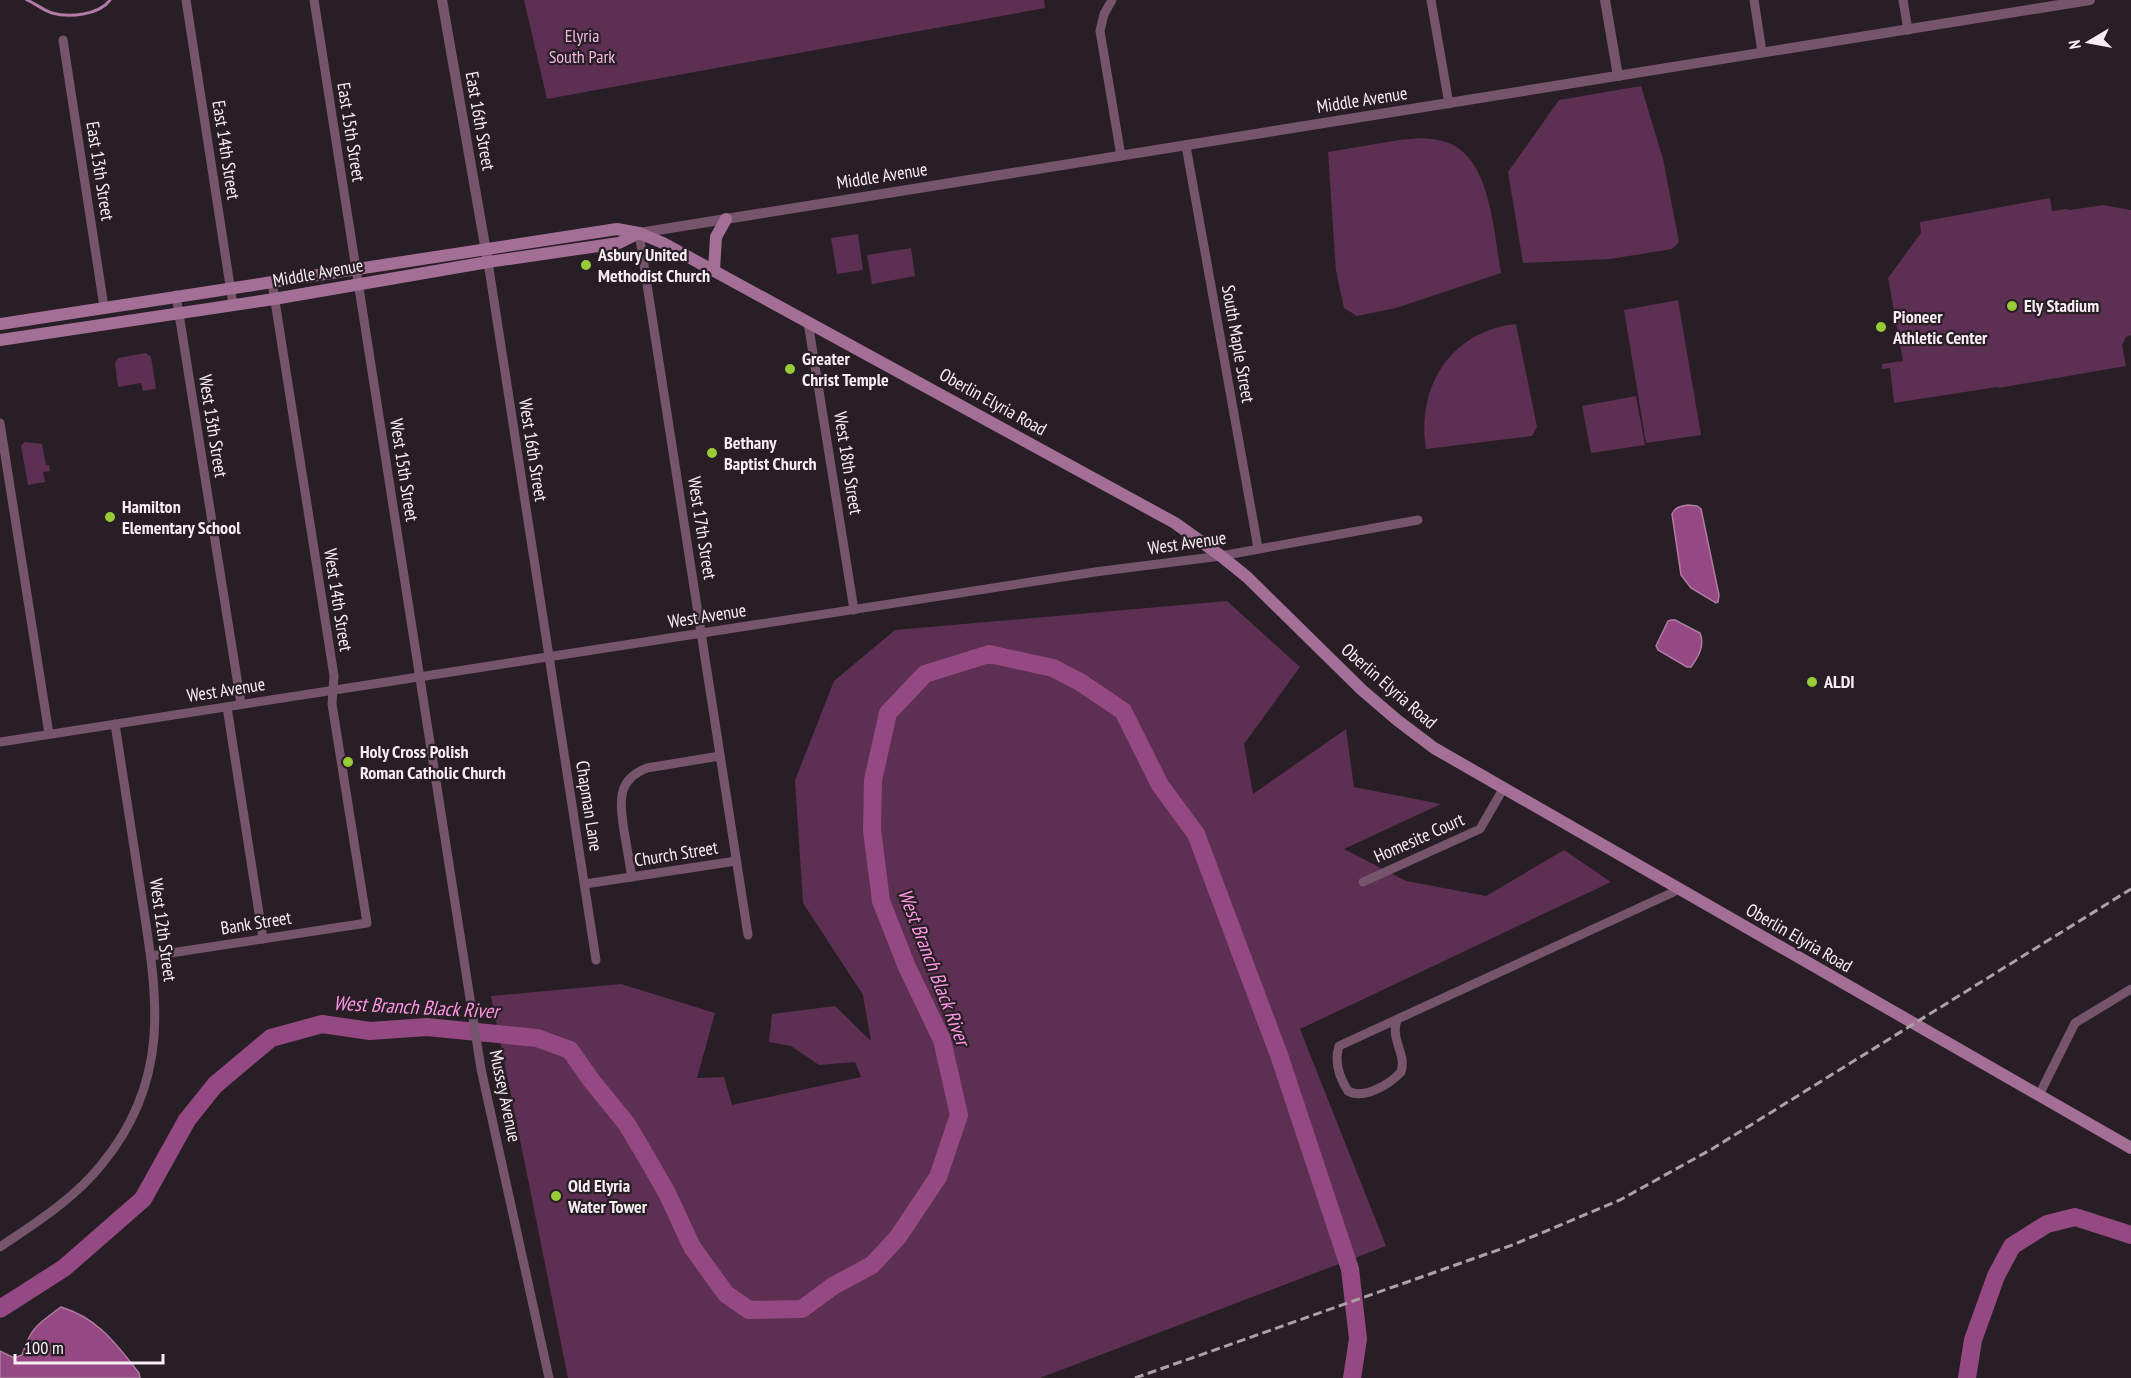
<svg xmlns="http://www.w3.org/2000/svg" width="2131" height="1378" font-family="'PT Sans Narrow',sans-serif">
<rect width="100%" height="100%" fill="#281e25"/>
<g fill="#5d2f52">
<path d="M524,0H1044L1045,8L547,99Z"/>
<path d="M1641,86L1663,159L1679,242L1672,249L1610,259L1523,263L1508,172L1559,100Z"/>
<path d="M1421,138C1432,139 1443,140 1453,145C1491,164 1494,235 1501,273L1396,308L1357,316L1344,308L1336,271L1328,152L1399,140Z"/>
<path d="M2050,198L2052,211L2065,209L2070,210L2103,205L2131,210V335L2126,337L2122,345L2126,366L1998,388L1997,387L1894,403L1890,368L1882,369V364L1903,361L1888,278L1921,233L1920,222Z"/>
<path d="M858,234L863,270L837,274L831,238Z"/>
<path d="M911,248L915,276L872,284L867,255Z"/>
<path d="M1678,300L1701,435L1646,443L1624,310Z"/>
<path d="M1516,324L1537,427L1532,436L1426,449C1416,386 1451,331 1516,324Z"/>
<path d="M146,353L151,357L156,389L143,391L141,383L118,387L115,363L118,358Z"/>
<path d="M1636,396L1645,445L1591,453L1582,406Z"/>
<path d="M25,442L42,444L46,465H49L50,471L43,472L45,482L28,485L21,446Z"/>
<path d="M1227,601L1300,667L1244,744L1253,794L1346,729L1354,787L1441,804L1344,849L1406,881L1486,896L1564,850L1611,882L1300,1029L1386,1246L1040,1378H568L491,996L621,984L715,1013L697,1078L724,1077L732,1105L861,1077L855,1062L819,1065L791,1046L769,1042L772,1014L835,1006L871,1041L863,995L803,903L795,780L834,681L895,630Z"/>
</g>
<g fill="#954982" stroke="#b27aa4" stroke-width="1.5">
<path d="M1688,505L1697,506L1701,509L1719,595L1718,602L1716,603L1691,588L1681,575L1672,514C1675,507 1681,506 1688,505Z"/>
<path d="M1671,620H1675L1700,633C1705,645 1699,656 1691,667H1687L1658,650L1656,646L1668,621Z"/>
<path d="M61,1307C98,1318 116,1344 139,1373L140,1378H0V1351L14,1358L22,1355C31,1327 38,1324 61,1307Z"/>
</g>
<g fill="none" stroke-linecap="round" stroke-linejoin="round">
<path stroke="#b27aa4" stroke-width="3" d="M27,0C36,4 43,10 52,13C69,18 99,15 110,0"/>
<g stroke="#954982" stroke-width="18">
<path d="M0,1309L64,1268L143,1199L187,1120L215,1085L271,1038L322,1024L370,1031L427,1027L537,1038L570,1050L591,1080L626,1123L644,1153L667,1193L692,1247L726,1294L749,1310L802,1309L833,1286L872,1265L898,1237L938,1177L959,1115L942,1040L907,967L881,901L872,830L873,780L888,713L925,674L989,654L1053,668L1080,682L1123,711L1160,785L1196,834L1279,1055L1350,1269L1358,1339L1352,1378"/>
<path d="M1967,1378L1973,1340L1996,1276L2012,1246L2047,1224L2075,1217L2131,1235"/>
</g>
<g stroke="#75546c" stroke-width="9">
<path d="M186,0L233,305"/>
<path d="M314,0L481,1069L549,1378"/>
<path d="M1112,0L1104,14L1100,31L1121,156"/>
<path d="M1431,0L1449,104"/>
<path d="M1754,0L1762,52"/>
<path d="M1903,0L1908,30"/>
<path d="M63,40L104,307"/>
<path d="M1186,146L1258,548"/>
<path d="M639,233L748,935"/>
<path d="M488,262L596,960"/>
<path d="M176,295L241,704"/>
<path d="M808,322L854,610"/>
<path d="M0,423L49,734"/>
<path d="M227,707L263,939"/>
<path d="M0,742L1095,572L1221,556L1418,520"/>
<path d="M632,877C629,862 627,846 624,831C620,802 616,780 647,768L720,756"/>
<path d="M1363,882L1480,829L1503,789"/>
<path d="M585,884L736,861"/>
<path d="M151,956L367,923L332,704L334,676L272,282"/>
<path d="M1397,1020C1390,1040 1407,1054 1401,1072C1390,1084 1364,1100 1348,1091C1339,1077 1334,1062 1339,1046L1678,890"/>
<path d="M2039,1095L2075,1023L2131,989"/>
<path d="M0,1247C37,1222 74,1199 102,1164C175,1075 156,989 140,886C132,832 123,778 115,724"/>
</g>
<g stroke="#75546c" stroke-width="10">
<path d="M442,0L487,257"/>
<path d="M1605,0L1618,76"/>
<path d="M639,233L2090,0"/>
</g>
<g stroke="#a46f96" stroke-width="12">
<path d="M714,270L716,237L726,219"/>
<path d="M0,324L617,229L639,233L663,243L1175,523L1221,556L1247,577L1362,690L1397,720L1434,748L2131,1148"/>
<path d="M0,340L274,299L488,262L619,243L639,233"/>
</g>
<path stroke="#aba2a8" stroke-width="3" stroke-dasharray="9 4.5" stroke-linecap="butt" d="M1135,1378L1515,1244L1620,1200L1712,1149L2131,889"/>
</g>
<g fill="#98cb37" stroke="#281e25" stroke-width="2">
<circle cx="586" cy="265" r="6"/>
<circle cx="2012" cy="306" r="6"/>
<circle cx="1881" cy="327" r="6"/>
<circle cx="790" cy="369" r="6"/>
<circle cx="712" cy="453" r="6"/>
<circle cx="110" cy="517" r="6"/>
<circle cx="1812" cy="682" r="6"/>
<circle cx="348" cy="762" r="6"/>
<circle cx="556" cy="1196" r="6"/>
</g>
<g text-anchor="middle" stroke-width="4.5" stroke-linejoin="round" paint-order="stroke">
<g font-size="18" fill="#f6b7e4" stroke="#281e25">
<text x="582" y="42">Elyria<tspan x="582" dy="21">South Park</tspan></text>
</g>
<g font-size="18" fill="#f6eef3" stroke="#281e25">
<text transform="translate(1362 100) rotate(-9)" y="6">Middle Avenue</text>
<text transform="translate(480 121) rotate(80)" y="6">East 16th Street</text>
<text transform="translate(351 132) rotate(81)" y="6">East 15th Street</text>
<text transform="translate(226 150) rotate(81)" y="6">East 14th Street</text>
<text transform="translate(100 171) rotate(81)" y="6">East 13th Street</text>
<text transform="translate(882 176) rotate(-9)" y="6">Middle Avenue</text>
<text transform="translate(318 273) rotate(-10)" y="6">Middle Avenue</text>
<text transform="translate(1238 344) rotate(80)" y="6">South Maple Street</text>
<text transform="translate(993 402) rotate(29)" y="6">Oberlin Elyria Road</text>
<text transform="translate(213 426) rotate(81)" y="6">West 13th Street</text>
<text transform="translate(533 450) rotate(81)" y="6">West 16th Street</text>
<text transform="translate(848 463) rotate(81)" y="6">West 18th Street</text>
<text transform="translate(404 470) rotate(81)" y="6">West 15th Street</text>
<text transform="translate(702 528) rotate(81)" y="6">West 17th Street</text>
<text transform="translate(1187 543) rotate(-8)" y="6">West Avenue</text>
<text transform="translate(338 600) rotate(81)" y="6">West 14th Street</text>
<text transform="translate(707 616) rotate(-9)" y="6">West Avenue</text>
<text transform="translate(1389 686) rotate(41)" y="6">Oberlin Elyria Road</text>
<text transform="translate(226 690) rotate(-9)" y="6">West Avenue</text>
<text transform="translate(589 806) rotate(81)" y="6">Chapman Lane</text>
<text transform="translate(1419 838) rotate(-24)" y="6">Homesite Court</text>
<text transform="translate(676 854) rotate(-9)" y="6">Church Street</text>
<text transform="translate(256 923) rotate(-9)" y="6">Bank Street</text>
<text transform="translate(163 930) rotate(82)" y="6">West 12th Street</text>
<text transform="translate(1799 938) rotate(30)" y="6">Oberlin Elyria Road</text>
<text transform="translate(505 1096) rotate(78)" y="6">Mussey Avenue</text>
</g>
<g font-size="18" font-weight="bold" fill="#f6eef3" stroke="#281e25" text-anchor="start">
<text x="598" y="261">Asbury United<tspan x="598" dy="21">Methodist Church</tspan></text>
<text x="2024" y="312">Ely Stadium</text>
<text x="1893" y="323">Pioneer<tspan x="1893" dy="21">Athletic Center</tspan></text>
<text x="802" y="365">Greater<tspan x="802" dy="21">Christ Temple</tspan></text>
<text x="724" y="449">Bethany<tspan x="724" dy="21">Baptist Church</tspan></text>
<text x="122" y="513">Hamilton<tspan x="122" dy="21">Elementary School</tspan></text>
<text x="1824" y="688">ALDI</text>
<text x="360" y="758">Holy Cross Polish<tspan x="360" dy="21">Roman Catholic Church</tspan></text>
<text x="568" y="1192">Old Elyria<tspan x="568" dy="21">Water Tower</tspan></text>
</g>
<g font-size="20" font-style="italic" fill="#fd95e3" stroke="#281e25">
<text transform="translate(934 967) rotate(69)" y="7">West Branch Black River</text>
<text transform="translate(416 1007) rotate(3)" y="7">West Branch Black River</text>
</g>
</g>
<g transform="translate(2089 42) rotate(260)" stroke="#281e25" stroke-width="4.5" paint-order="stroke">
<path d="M0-4.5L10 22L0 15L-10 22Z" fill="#f6eef3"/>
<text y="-9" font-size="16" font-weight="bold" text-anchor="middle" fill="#f6eef3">N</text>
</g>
<path d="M15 1354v9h148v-9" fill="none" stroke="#f6eef3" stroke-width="3"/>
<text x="24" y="1354" font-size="18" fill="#f6eef3" stroke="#281e25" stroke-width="4.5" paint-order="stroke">100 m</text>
</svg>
